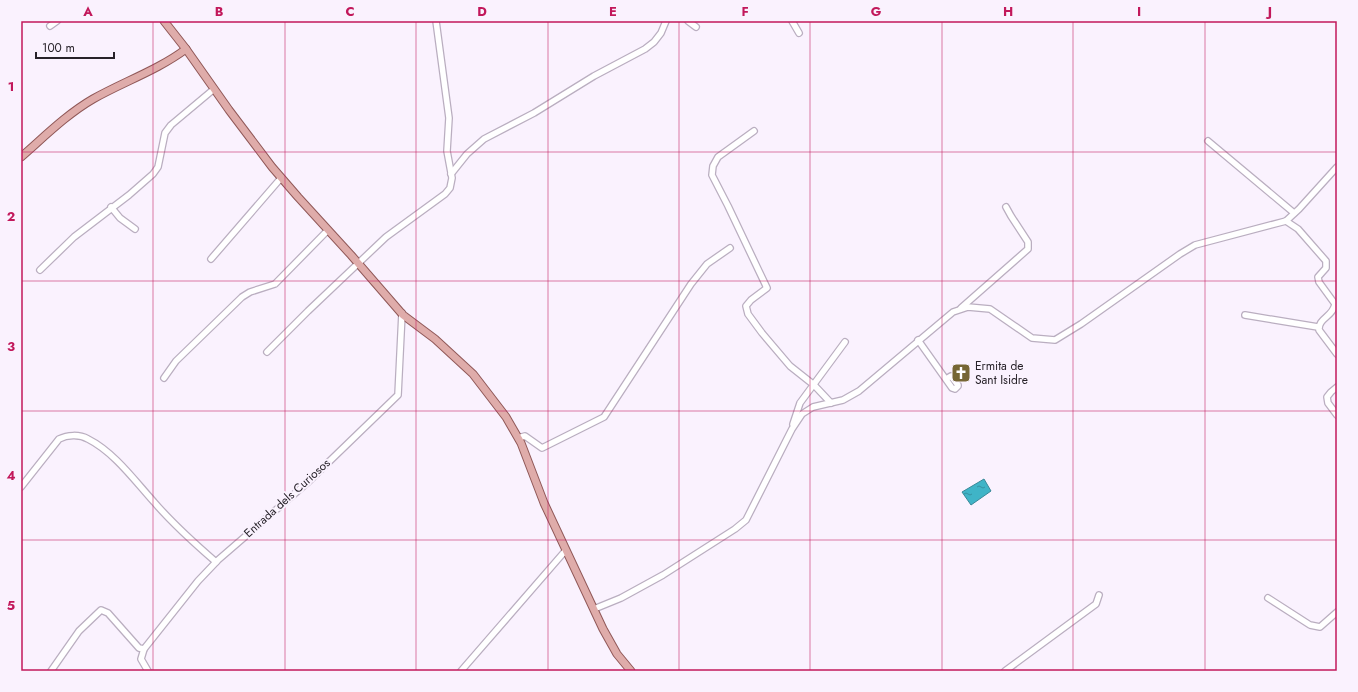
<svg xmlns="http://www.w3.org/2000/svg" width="1358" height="692" font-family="Jost,sans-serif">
<defs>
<pattern id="water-ripples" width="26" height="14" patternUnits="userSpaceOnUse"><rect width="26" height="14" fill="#3fb4c7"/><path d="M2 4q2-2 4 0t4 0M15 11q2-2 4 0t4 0" fill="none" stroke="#3592a2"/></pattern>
</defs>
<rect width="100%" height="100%" fill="#faf2fe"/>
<path fill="url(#water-ripples)" stroke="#388898" d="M984,479L991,491L971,505L962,492Z"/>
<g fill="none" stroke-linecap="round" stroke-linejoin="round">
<defs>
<g id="minor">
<path d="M688,21L696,27"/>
<path d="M792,21L799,33"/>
<path d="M50,26L57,21"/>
<path d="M754,131L718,157L713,166L712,175L728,206L767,288L751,300L746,306L748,314L762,333L790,366L814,385L831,403"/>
<path d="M1208,141L1294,213"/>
<path d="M451,174L467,154L484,139L534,113L594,76L645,49L654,42L661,33L666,21"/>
<path d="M111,207L120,218L135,229"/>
<path d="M1286,221L1298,229L1326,261V268L1318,277L1319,282L1335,304C1333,317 1318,318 1319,330L1337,354"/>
<path d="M211,259L281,178"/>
<path d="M40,270L74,237L129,195L153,174L158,167L165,133L171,125L214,89"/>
<path d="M961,308L1028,249V242L1011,216L1006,207"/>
<path d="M1245,315L1318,327"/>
<path d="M918,340L952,388L955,389L958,386V385L951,376L946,379"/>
<path d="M267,352L308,311L386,237L445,194L450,188L452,178L447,151L449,118L436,21"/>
<path d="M164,378L176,361L242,297L250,292L275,284L328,230"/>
<path d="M1337,387L1331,392L1327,397L1328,403L1337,415"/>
<path d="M793,424L800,403L845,342"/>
<path d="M518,438L525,436L542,448L604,417L691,284L707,264L730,248"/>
<path d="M21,487L59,439C67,435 79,434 88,439C114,452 135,481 154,502C173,524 194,543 216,562"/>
<path d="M1268,598L1310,625L1320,627L1337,612"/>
<path d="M594,609L621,598L663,575L735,529L746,520L792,429L802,414L813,407L843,400L859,391L953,312L968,307L990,309L1032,338L1055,340L1081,324L1180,254L1195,245L1286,221L1299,209L1337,167"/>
<path d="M51,671L79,631L101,610L108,613L139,648L144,649"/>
<path d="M148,671L141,659L144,649L198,581L218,560L307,483L398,395L402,313"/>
<path d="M461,671L566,550"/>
<path d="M1005,671L1096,604L1099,595"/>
</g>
<g id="major">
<path d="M164,21L186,49L229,110L272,167L298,197L351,255L403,315L435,339L473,374L506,417L521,443L544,503L603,629L617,654L631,671"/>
<path d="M21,157C44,137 67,114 93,99C123,82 158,70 186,49"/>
</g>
</defs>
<use href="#minor" stroke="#baaec0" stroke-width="8"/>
<use href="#major" stroke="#905858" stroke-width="9"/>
<use href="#minor" stroke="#fff" stroke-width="5.5"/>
<use href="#major" stroke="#dfacaa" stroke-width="7"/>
</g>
<path fill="none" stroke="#c2185b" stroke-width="1" stroke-opacity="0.55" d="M153,21V671M285,21V671M416,21V671M548,21V671M679,21V671M810,21V671M942,21V671M1073,21V671M1205,21V671M21,152H1337M21,281H1337M21,411H1337M21,540H1337"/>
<defs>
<symbol id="church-square" viewBox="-11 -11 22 22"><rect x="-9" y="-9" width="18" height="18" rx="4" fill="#766634" stroke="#faf2fe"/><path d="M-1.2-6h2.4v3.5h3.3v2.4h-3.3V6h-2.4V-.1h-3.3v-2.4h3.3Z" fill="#fff"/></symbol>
</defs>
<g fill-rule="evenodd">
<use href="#church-square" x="950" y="362" width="22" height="22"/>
</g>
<g text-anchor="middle" stroke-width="4" stroke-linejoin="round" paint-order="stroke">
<g font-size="12" fill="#272229" stroke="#faf2fe" text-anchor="start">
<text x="975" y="370">Ermita de<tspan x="975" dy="14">Sant Isidre</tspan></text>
</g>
<g font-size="12" fill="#272229" stroke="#faf2fe">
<text transform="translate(287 498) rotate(-42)" y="4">Entrada dels Curiosos</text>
</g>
</g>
<rect width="1358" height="692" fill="none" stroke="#faf2fe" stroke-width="44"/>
<path d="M36 52v6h78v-6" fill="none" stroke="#272229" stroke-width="2"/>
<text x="42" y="52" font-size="12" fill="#272229" stroke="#faf2fe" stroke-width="3" paint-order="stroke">100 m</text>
<rect x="22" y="22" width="1314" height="648" fill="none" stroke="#c2185b" stroke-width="1.5"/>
<g font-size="13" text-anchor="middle" font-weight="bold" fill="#c2185b">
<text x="88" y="16">A</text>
<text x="219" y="16">B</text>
<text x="350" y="16">C</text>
<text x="482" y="16">D</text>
<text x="613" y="16">E</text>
<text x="745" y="16">F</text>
<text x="876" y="16">G</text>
<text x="1008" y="16">H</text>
<text x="1139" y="16">I</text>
<text x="1270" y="16">J</text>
<text x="11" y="91">1</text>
<text x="11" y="221">2</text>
<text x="11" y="351">3</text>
<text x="11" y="480">4</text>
<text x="11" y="610">5</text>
</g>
</svg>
